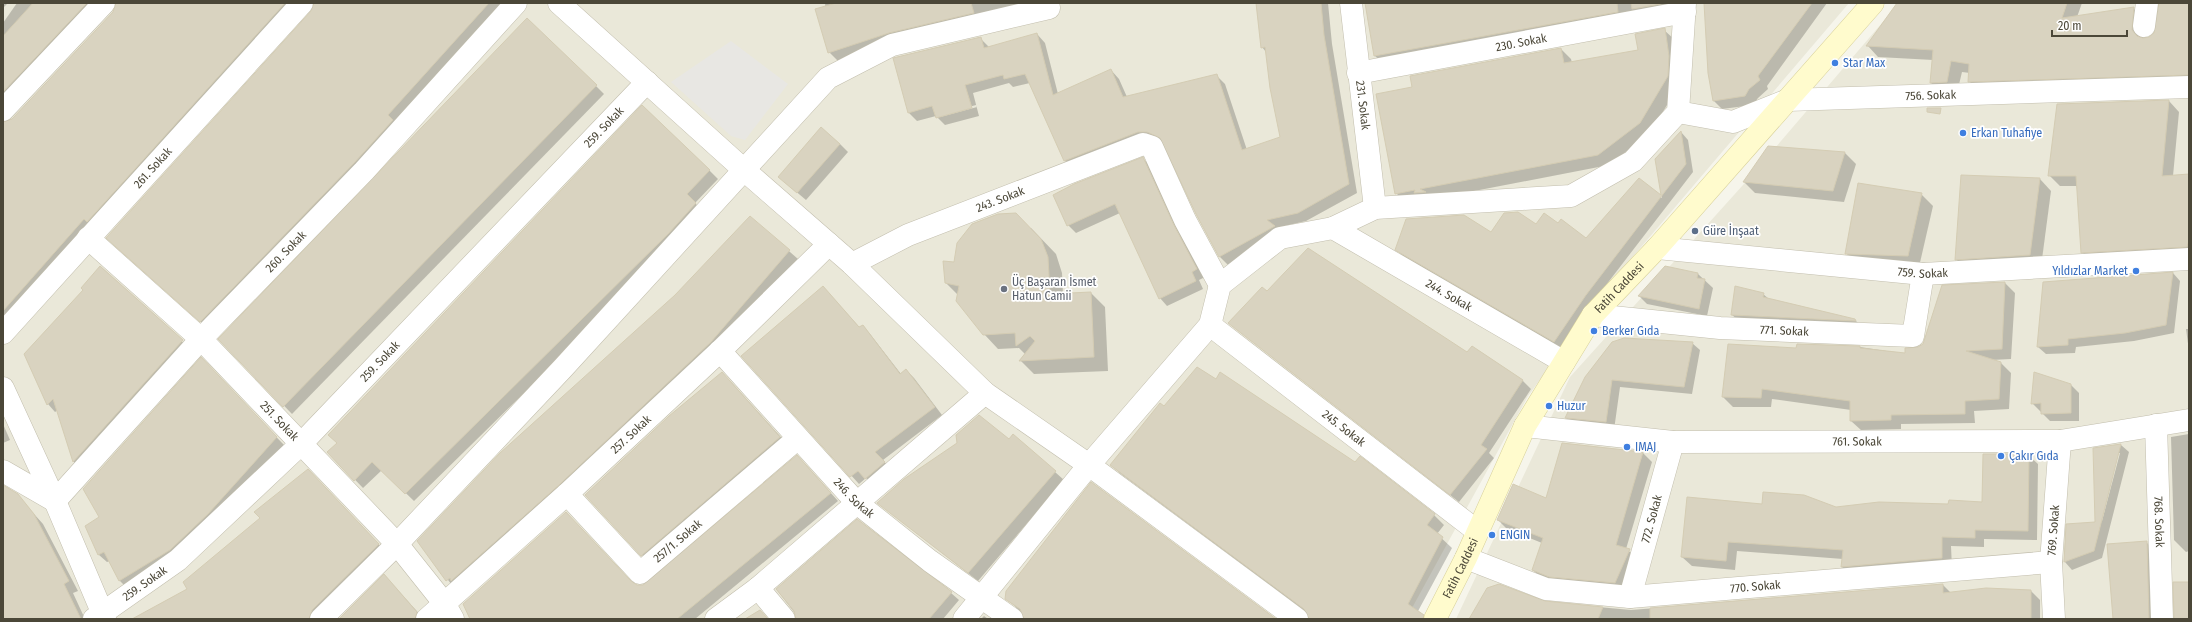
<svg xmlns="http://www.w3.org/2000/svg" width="2192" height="622" font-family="'Fira Sans Condensed',sans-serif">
<rect width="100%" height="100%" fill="#f6f5eb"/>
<g fill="#eae8d9">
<path d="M3,3H1849L1613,280L1528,396L1406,619H3Z"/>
<path d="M1899,3H2189V619H1456L1570,377L1752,175Z"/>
</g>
<path fill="#e8e7e3" d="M731,41L788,84L745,140L731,136L671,82Z"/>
<g fill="#0003" fill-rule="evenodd">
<path d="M3,3H8L3,8Z"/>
<path d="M17,3H103L3,109V23Z"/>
<path d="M117,3H301L3,329V122L13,119L114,12Z"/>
<path d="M315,3H504L210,330L116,246L312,12Z"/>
<path d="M825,3H1050L840,63L829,52Z"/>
<path d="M1256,3H1328L1332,44L1357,193L1306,221L1276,228L1228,265L1220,257L1197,214L1164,144L1156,140L1073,169L1065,161L1030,83L1013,87L1009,83L973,93L979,116L945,125L936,116L917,121L909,113L980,38L989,47L1037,34L1045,43L1058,94L1111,70L1119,79L1127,97L1216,75L1225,84L1247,150L1282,137L1266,52L1262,47ZM976,105L977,107L940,117V115Z"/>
<path d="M1366,3H1668L1669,12L1384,64L1375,56Z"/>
<path d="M1705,3H1827L1767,86L1768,89L1758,98L1753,105L1722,109L1713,100Z"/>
<path d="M1898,3H2082L2077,17L2133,8L2144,19L2143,39L2150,38L2155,34L2168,3H2189V86L1980,92L1969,81L1970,73L1962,72L1957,93L1942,94L1931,83L1933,60L1878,57L1868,46Z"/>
<path d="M1664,30L1675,40L1678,87L1650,133L1609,165L1407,204L1396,193L1413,88L1561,49L1571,59L1572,63L1639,51Z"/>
<path d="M596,86L604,94L292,414L220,339Z"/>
<path d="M2169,101L2179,112L2173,176L2189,175V257L2093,263L2082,252L2078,186H2060L2049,175Z"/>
<path d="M1681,132L1688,140L1693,172L1593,302L1562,349L1404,257L1397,250L1536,226L1559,224L1586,239L1639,180L1662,198L1657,160Z"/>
<path d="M840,144L848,152L806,200L787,184Z"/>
<path d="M1845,153L1856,164L1844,202L1755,193L1744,182Z"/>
<path d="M1143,159L1151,166L1205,277L1199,280L1203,289L1167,306L1160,298L1120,213L1076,233L1068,225Z"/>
<path d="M709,170L718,179L695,203L704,213L678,242L414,501L382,470L363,488L328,452Z"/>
<path d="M2040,179L2051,191L2041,267L1967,271L1956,259Z"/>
<path d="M1921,194L1933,206L1919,267L1857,265L1846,253Z"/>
<path d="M750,217L798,259L720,350L455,589L418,541L676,296Z"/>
<path d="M1031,228L1056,254L1062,273L1063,294L1091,293L1105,307L1108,371L1034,374L1020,360L1025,354L1019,348L998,349L984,334L958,295L946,283L955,264Z"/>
<path d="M101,267L190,349L82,469L74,462L58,410L55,412L48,404L84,290Z"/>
<path d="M2173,273L2180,281L2174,333L2134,341L2076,347L2075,353L2046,354L2038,347Z"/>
<path d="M1698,274L1713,288L1707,316L1647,304L1639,296Z"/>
<path d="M2005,283L2015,293L2011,359L1991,360L2001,363L2011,373L2009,409L1974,411L1975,423L1901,424V429L1861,430L1851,421V410L1772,399L1771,407H1733L1723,397L1797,349L1860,347L1906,354L1924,345L1942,286Z"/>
<path d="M823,287L860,328L863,326L870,334L901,374L906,370L914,378L942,415L883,460L892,471L874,486L866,478L859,484L743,356Z"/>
<path d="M1267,293L1467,354L1472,348L1523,381L1531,389L1489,453L1494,458L1459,502L1229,323Z"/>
<path d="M1763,294L1769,299L1855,320L1861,326L1738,320L1732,315Z"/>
<path d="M2186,329H2189V351Z"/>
<path d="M1692,343L1700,350L1692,394L1620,387L1614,430L1574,425L1566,418L1586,377Z"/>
<path d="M209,367L284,445L216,522L128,589L120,581L110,561L107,562L99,555L86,526L101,518Z"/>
<path d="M730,381L788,445L650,563L642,555Z"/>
<path d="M2071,385L2079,393V421H2050L2032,403Z"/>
<path d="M1165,408L1355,463L1360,458L1434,515L1444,525L1437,534L1452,548L1417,613L1423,619H1310L1309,614L1121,474L1111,465Z"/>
<path d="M3,424L10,440L3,443Z"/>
<path d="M2189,434V551L2186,552L2174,540L2171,437Z"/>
<path d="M1009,440L1055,472L1064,480L978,581L878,503Z"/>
<path d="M2121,445L2129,452L2102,558L2072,570L2065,562L2067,525L2096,523L2094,449ZM2118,453H2120L2102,521H2101Z"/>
<path d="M1643,453L1652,462L1626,549L1639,559L1624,592L1542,579L1533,570L1542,543L1507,529L1498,520L1547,500Z"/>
<path d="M2028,455L2038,464L2037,540L1984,539V547L1951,546L1952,568L1851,576L1842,567L1843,559L1737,551L1735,570L1692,566L1682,557L1763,505L1836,508L1949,506L1983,503Z"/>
<path d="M805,464L838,501L695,619H472L643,586Z"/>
<path d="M316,479L387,553L320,619H140L188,589Z"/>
<path d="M3,487L17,495L43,524L78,591L73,593L85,619H3Z"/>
<path d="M2147,543L2155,550L2157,619H2114Z"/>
<path d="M384,575L424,619H340Z"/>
<path d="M1943,585L1951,593L1986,589L2031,591L2040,600V619H1470L1544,602L1631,610Z"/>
<path d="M777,590L951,593L959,600L943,619H797V616Z"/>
<path d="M1006,598L1274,619H1025L1024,615Z"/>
<path d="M984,616L988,619H981Z"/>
</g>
<g fill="#d9d3c0" stroke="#d4ccb3">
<path d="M33,3H87L3,92V36Z"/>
<path d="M116,3H285L87,222L84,219L3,311V122L12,119L113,12Z"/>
<path d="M314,3H489L388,115L393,120L355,162L200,322L106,238L311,11Z"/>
<path d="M836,3H971L974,13L889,33L828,53L815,9Z"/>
<path d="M1256,3H1321L1324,35L1349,184L1298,213L1267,220L1275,226L1219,257L1196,214L1160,138L1147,132H1138L1064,161L1025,74L1004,79L1003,75L965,85L972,108L936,118L932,106L908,113L893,58L981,37L984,48L1037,33L1053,95L1111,69L1123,97L1217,74L1242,150L1280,137L1270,88L1265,47L1261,48Z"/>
<path d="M1365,3H1617L1618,12L1374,56Z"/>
<path d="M1631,3H1661V4L1632,9Z"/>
<path d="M1704,3H1812L1758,76L1760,80L1749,89L1745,96L1713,101L1708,73Z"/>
<path d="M1897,3H2067L2062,18L2134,7L2132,30L2137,36L2143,38L2149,37L2154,33L2159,3H2189V75L1968,82L1969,64L1951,61L1947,82L1930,83L1933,50L1866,46Z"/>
<path d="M527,18L597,85L283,407L218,339Z"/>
<path d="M1665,28L1669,56L1668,76L1640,123L1598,155L1420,189L1426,192L1414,193L1415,190L1395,194L1376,94L1412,87L1410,76L1561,48L1564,63L1638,50L1635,34Z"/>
<path d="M2169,100L2162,176L2189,174V240L2187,247L2081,253L2076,176H2048L2057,104Z"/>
<path d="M642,105L710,170L687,194L696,203L669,233L405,494L372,462L354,481L327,452L337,443L328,435Z"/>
<path d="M1927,108H1941L1940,114L1927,112Z"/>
<path d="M821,127L840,144L797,193L778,177Z"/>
<path d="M1681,131L1686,164L1586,295L1554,342L1395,250L1406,219L1464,215L1491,232L1504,213L1518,212L1536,224L1544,213L1558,223L1561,219L1586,238L1639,178L1661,195L1655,159Z"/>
<path d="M1768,146L1845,152L1833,191L1743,182Z"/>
<path d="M1143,157L1174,225L1197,269L1192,272L1196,281L1159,299L1115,204L1067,226L1053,195L1074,184Z"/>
<path d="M1961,175L2040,178L2030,255L1955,260Z"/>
<path d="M1858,183L1922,193L1908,256L1845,254Z"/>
<path d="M1016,213L1041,239L1048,257L1050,294L1091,292L1094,357L1019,361L1035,341L1030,336L1016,346L1015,333L983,335L956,301L959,286L945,283L943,261L954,262L957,243L972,224L998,214Z"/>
<path d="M750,216L790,250L711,342L559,485L451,581L450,578L446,581L417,541L500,453L675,295Z"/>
<path d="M1308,248L1467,352L1472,346L1523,380L1481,445L1487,449L1450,495L1228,323L1262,287L1267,291Z"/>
<path d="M100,266L183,340L73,462L53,399L47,405L24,354L83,290L81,288Z"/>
<path d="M1665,266L1698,273L1697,278L1705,279L1699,309L1638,296Z"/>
<path d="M2173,272L2166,325L2125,333L2068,339V345L2037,347L2043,282Z"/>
<path d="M2005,282L2002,349L1966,351L2001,362L1999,399L1965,401V414L1891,415V420L1850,421V401L1762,389L1761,398L1722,397L1728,344L1796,348L1797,344L1860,346V348L1905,353V348L1918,347L1923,344L1942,285Z"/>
<path d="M823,286L859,327L863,325L900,374L906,369L935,407L875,452L885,462L865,479L858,471L850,477L741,356Z"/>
<path d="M1735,286L1764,293L1763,297L1855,319L1856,321L1731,315Z"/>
<path d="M1624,338L1693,342L1684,387L1612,380L1606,422L1565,418L1585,377L1612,342Z"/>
<path d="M201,357L277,437L208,514L170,550L119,581L104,552L98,555L85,526L99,517L83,489Z"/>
<path d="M1197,367L1216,379L1220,372L1355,462L1360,456L1435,514L1427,525L1443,537L1408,604L1424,615L1423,619H1309L1304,609L1110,465L1160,403L1164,406Z"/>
<path d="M722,372L780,437L641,556L585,495L669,416Z"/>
<path d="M2034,372L2071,384V413L2041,414V403L2031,404Z"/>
<path d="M979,415L1009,439L1013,434L1056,471L968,573L877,503L904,479L957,443L956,435Z"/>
<path d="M1562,443L1643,452L1616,545L1630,549L1615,583L1549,577L1532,570L1543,538L1497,520L1513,484L1546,498Z"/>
<path d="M2121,444L2094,551L2064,562L2066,524L2095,522L2093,448Z"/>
<path d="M1983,454H2029L2028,531L1975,530V538L1942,537V558L1841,567L1843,550L1728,542L1726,561L1681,557L1687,497L1762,504L1763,492L1804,495L1836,507L1879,502L1948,504L1949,500L1982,502Z"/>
<path d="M797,455L831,493L677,619H470L463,604L566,512L631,581L637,585H643Z"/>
<path d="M308,469L379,544L312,610L309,619H132L187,589L183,582L260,518L254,512Z"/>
<path d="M1091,482L1276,619H1024L1020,609L1005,599L1006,591Z"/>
<path d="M3,485L18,494L34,514L69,581L64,584L81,619H3Z"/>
<path d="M857,519L952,592L929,619H796L794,611L776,589Z"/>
<path d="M2147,541L2149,619H2113L2107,544Z"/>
<path d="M384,574L417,612L415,619H339Z"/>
<path d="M2173,582H2189V619H2174Z"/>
<path d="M1499,584L1545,601L1603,607L1598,619H1469L1487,588Z"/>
<path d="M1943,584V593L1986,588L2031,590V619H1650V608Z"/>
<path d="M760,610L768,619H745Z"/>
</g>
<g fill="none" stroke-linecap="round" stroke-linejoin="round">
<defs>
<g id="minor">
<path d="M559,3L743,169L852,264L985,393L1089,465L1297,619"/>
<path id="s1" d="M1351,3L1375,208"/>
<path d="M2144,26L2147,3"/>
<path id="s2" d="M1358,73L1685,12"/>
<path d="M3,110L104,3"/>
<path id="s3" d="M1678,112L1733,122L1788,100L2189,87"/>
<path id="s4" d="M1333,228L1564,362"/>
<path id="s5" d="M88,238L201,339L397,544L444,603L453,619"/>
<path id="s6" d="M1657,248L1923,274L2189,259"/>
<path id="s7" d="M852,264L908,235L1143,144L1152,147L1185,220L1220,285"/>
<path id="s8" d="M1593,315L1720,328L1913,336L1923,274"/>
<path id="s9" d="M1210,325L1477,531"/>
<path id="s10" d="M3,333L302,3"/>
<path id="s11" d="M720,351L857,503L930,561L1012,619"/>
<path d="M3,388L55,501L105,619"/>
<path id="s12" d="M2156,425L2162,619"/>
<path id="s13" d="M1525,426L1673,442L2060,441L2189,420"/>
<path id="s14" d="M3,471L55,501L201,339L364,171L516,3"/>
<path id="s15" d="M567,494L640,573L797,439"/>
<path id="s16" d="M1466,558L1546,589L1630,597L2051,562"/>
<path d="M758,588L784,619"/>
<path id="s17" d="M1630,597L1673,442"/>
<path id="s18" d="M94,619L178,560L301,444L647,82"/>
<path d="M321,619L397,544L563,368L828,78L892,45L1049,8L1048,3"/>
<path id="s19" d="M427,619L567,494L720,351L829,244"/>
<path d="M716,619L758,588L985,393"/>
<path d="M964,619L1089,465L1210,325L1220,285L1280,238L1333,228L1375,208L1571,196L1633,161L1678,112L1685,3"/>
<path id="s20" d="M2054,619L2051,562L2060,441"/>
</g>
<g id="secondary">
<path id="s21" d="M1435,619L1466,558L1525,426L1593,315L1657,248L1873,3"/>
</g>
</defs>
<use href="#minor" stroke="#c2bead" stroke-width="23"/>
<use href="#secondary" stroke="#d8d19a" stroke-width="23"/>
<use href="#minor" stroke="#fff" stroke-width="22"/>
<use href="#secondary" stroke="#fffbcd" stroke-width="22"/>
</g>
<g fill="#3f7fe0" stroke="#fff" stroke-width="1.5">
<circle cx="1835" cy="63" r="4"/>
<circle cx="1963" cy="133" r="4"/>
<circle cx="2136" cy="271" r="4"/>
<circle cx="1594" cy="331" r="4"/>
<circle cx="1549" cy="406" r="4"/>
<circle cx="1627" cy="447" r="4"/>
<circle cx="2001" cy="456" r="4"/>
<circle cx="1492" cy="535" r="4"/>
</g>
<circle fill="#5c6f8a" stroke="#fff" stroke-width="1.5" cx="1695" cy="231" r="4"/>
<circle fill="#6b7280" stroke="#fff" stroke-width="1.5" cx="1004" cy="289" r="4"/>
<g text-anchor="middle" stroke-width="3.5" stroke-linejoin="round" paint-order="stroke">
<g font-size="12" fill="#4b4738" stroke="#fff">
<text dy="4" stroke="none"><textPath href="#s2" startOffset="166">230. Sokak</textPath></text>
<text dy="4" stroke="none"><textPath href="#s3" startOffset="258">756. Sokak</textPath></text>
<text dy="4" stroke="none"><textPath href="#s1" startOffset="103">231. Sokak</textPath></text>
<text dy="4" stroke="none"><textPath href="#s18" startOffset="710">259. Sokak</textPath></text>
<text dy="4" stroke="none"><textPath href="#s10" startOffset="223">261. Sokak</textPath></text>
<text dy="4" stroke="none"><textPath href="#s7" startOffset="162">243. Sokak</textPath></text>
<text dy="4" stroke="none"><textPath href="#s14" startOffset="400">260. Sokak</textPath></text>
<text dy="4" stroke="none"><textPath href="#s6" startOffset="267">759. Sokak</textPath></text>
<text dy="4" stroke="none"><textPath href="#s21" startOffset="381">Fatih Caddesi</textPath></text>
<text dy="4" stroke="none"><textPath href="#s4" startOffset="134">244. Sokak</textPath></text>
<text dy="4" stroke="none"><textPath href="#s8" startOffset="192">771. Sokak</textPath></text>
<text dy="4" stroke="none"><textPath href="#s18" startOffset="386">259. Sokak</textPath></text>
<text dy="4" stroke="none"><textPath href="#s5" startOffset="265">251. Sokak</textPath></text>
<text dy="4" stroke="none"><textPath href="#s9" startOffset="169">245. Sokak</textPath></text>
<text dy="4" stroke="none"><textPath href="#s19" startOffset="275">257. Sokak</textPath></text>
<text dy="4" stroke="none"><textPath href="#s13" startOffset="333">761. Sokak</textPath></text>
<text dy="4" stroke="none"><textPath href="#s11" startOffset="199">246. Sokak</textPath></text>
<text dy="4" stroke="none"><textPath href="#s17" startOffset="81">772. Sokak</textPath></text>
<text dy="4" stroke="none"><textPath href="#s12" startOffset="97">768. Sokak</textPath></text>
<text dy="4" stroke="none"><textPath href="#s20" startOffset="89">769. Sokak</textPath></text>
<text dy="4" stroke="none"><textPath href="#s15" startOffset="157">257/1. Sokak</textPath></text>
<text dy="4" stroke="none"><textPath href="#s21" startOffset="57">Fatih Caddesi</textPath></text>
<text dy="4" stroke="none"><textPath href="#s18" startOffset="62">259. Sokak</textPath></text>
<text dy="4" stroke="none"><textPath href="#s16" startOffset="296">770. Sokak</textPath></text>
</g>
<g font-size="12" fill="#366cbe" stroke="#fff" text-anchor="start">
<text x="1843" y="67">Star Max</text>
<text x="1971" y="137">Erkan Tuhafiye</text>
<text x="2128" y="275" text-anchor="end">Yıldızlar Market</text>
<text x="1602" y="335">Berker Gıda</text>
<text x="1557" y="410">Huzur</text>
<text x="1635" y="451">IMAJ</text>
<text x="2009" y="460">Çakır Gıda</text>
<text x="1500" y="539">ENGIN</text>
</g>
<g font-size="12" fill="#4e5e75" stroke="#fff" text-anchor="start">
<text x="1703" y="235">Güre İnşaat</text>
</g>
<g font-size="12" fill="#5b616d" stroke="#fff" text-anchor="start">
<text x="1012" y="286">Üç Başaran İsmet<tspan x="1012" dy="14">Hatun Camii</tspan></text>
</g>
</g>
<rect width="2192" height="622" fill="none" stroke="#4b4738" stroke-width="8"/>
<path d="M2052 30v6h75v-6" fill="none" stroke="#4b4738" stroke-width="2"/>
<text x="2058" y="30" font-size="12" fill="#4b4738" stroke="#ffffff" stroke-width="3" paint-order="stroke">20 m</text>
</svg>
